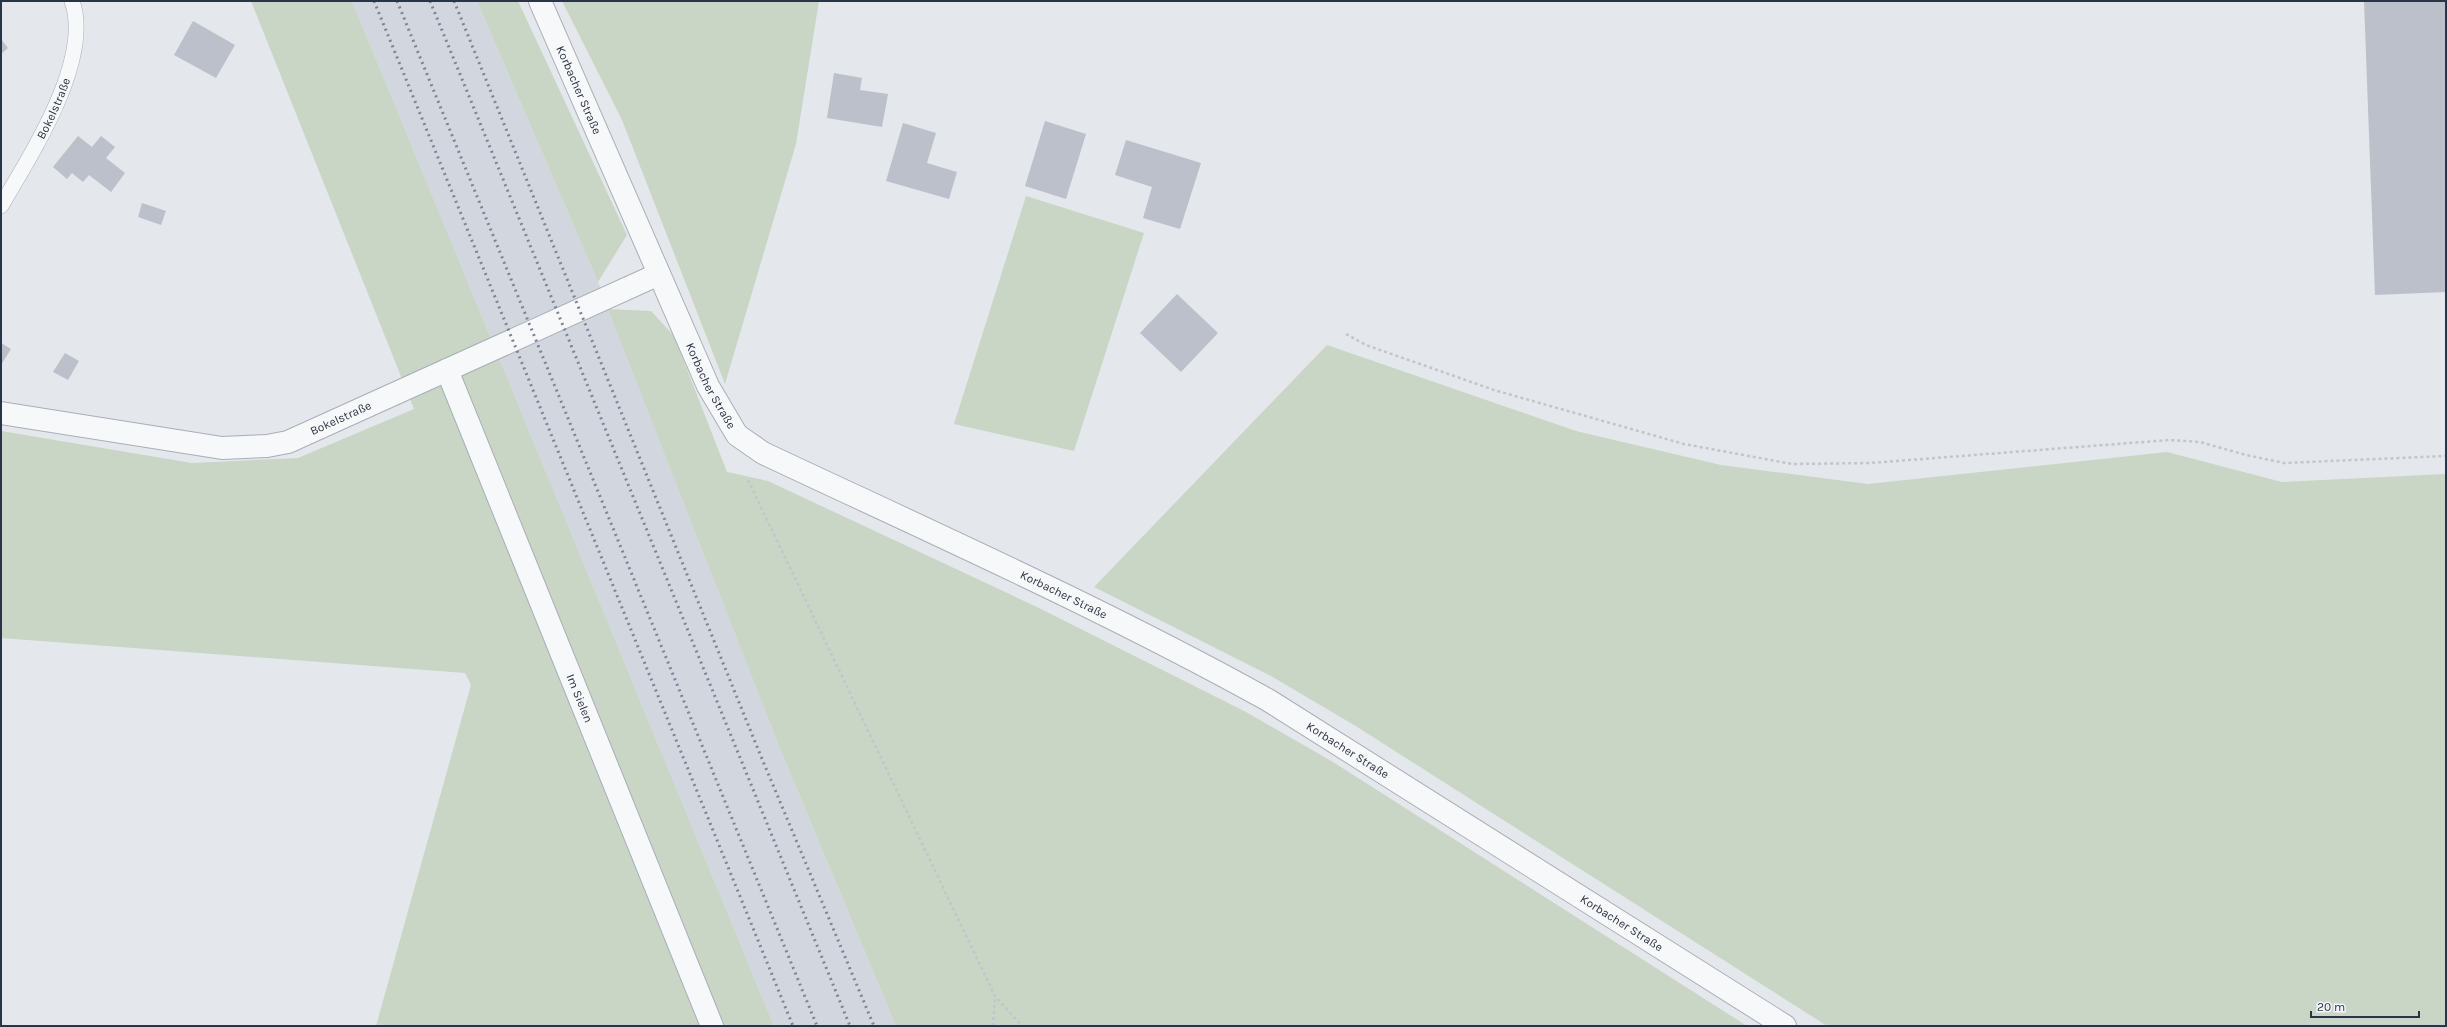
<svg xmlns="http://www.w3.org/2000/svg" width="2447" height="1027" font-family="Karla,sans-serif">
<rect width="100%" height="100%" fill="#e4e7ec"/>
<path fill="#d2d6de" d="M352,1H477L598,282L779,746L896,1026H774Z"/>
<g fill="#c9d6c5">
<path d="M251,1H352L774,1026H376L471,685L465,673L1,638V431L192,463L298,458L414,409Z"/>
<path d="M477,1H518L627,235L598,282Z"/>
<path d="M562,1H819L796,144L725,384L622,120Z"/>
<path d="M1026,196L1144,233L1074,451L954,424Z"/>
<path d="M608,309L651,311L674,336L727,472L768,481L1037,607L1246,712L1333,762L1747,1026H896L779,746Z"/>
<path d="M1327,345L1576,431L1721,465L1868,484L2167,452L2282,482L2446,474V1026H1827L1354,725L1269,675L1094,587Z"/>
</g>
<g fill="#bbc0ca">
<path d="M2364,1H2446V292L2375,295Z"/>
<path d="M193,21L235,45L216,78L174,55Z"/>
<path d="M1,39L8,48L1,54Z"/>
<path d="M834,73L862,78L860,90L888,94L882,127L827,118Z"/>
<path d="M1045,121L1086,134L1066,199L1025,186Z"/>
<path d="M903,123L936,133L927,163L957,172L949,199L886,181Z"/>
<path d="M78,136L92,147L101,136L115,147L106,158L125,173L111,192L89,175L83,182L72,173L67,179L53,167Z"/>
<path d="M1126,140L1201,163L1180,229L1143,218L1152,187L1115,175Z"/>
<path d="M142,203L166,211L161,225L138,217Z"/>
<path d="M1177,294L1218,333L1181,372L1140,333Z"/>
<path d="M1,343L11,349L1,365Z"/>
<path d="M65,353L79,361L68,380L53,372Z"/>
</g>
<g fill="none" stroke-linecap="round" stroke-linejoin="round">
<defs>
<g id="lane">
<path id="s1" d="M1,206C30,156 93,60 72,1"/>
</g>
<g id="street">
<path id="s2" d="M540,1L708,386L737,435L763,453C933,533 1104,609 1268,700L1785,1026"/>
<path id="s3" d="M447,370L712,1026"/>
<path id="s4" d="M1,413L222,448L267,446L288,442L659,274"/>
</g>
</defs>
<use href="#lane" stroke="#a9aeb7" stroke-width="16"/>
<use href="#street" stroke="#a9aeb7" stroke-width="24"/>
<g stroke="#c2c5cb" stroke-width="2.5" stroke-dasharray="3 3" stroke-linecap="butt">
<path d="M1346,334L1366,345L1494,390L1684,444L1792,464L1870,463L2169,440L2200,442L2246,455L2284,463L2446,456"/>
<path d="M748,480L995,996L1022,1026"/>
<path d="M993,1026L995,997"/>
</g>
<use href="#lane" stroke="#f7f8fa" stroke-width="15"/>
<use href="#street" stroke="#f7f8fa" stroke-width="22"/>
<g stroke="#7d8696" stroke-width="3" stroke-dasharray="2 4" stroke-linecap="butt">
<path d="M374,1L793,1026"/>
<path d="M397,1L817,1026"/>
<path d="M430,1L850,1026"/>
<path d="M454,1L760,754L874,1026"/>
</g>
</g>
<g text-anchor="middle" stroke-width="3" stroke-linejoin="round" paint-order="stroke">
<g font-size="12" fill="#2b3445" stroke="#f4f6f9">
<text dy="4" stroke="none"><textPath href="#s2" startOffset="97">Korbacher Straße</textPath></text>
<text dy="4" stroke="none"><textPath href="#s1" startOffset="111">Bokelstraße</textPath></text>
<text dy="4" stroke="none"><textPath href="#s2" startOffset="421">Korbacher Straße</textPath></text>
<text dy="4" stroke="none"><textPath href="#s4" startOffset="348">Bokelstraße</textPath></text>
<text dy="4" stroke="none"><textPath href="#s2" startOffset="841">Korbacher Straße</textPath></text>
<text dy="4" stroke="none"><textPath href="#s3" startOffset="354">Im Sielen</textPath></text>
<text dy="4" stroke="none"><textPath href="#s2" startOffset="1165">Korbacher Straße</textPath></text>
<text dy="4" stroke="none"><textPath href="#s2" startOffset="1489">Korbacher Straße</textPath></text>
</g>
</g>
<rect width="2447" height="1027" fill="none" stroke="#2b3445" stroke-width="4"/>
<path d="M2311 1011v6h108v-6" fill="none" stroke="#2b3445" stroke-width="2"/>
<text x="2317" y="1011" font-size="12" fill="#2b3445" stroke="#f4f6f9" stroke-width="3" paint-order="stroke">20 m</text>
</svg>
